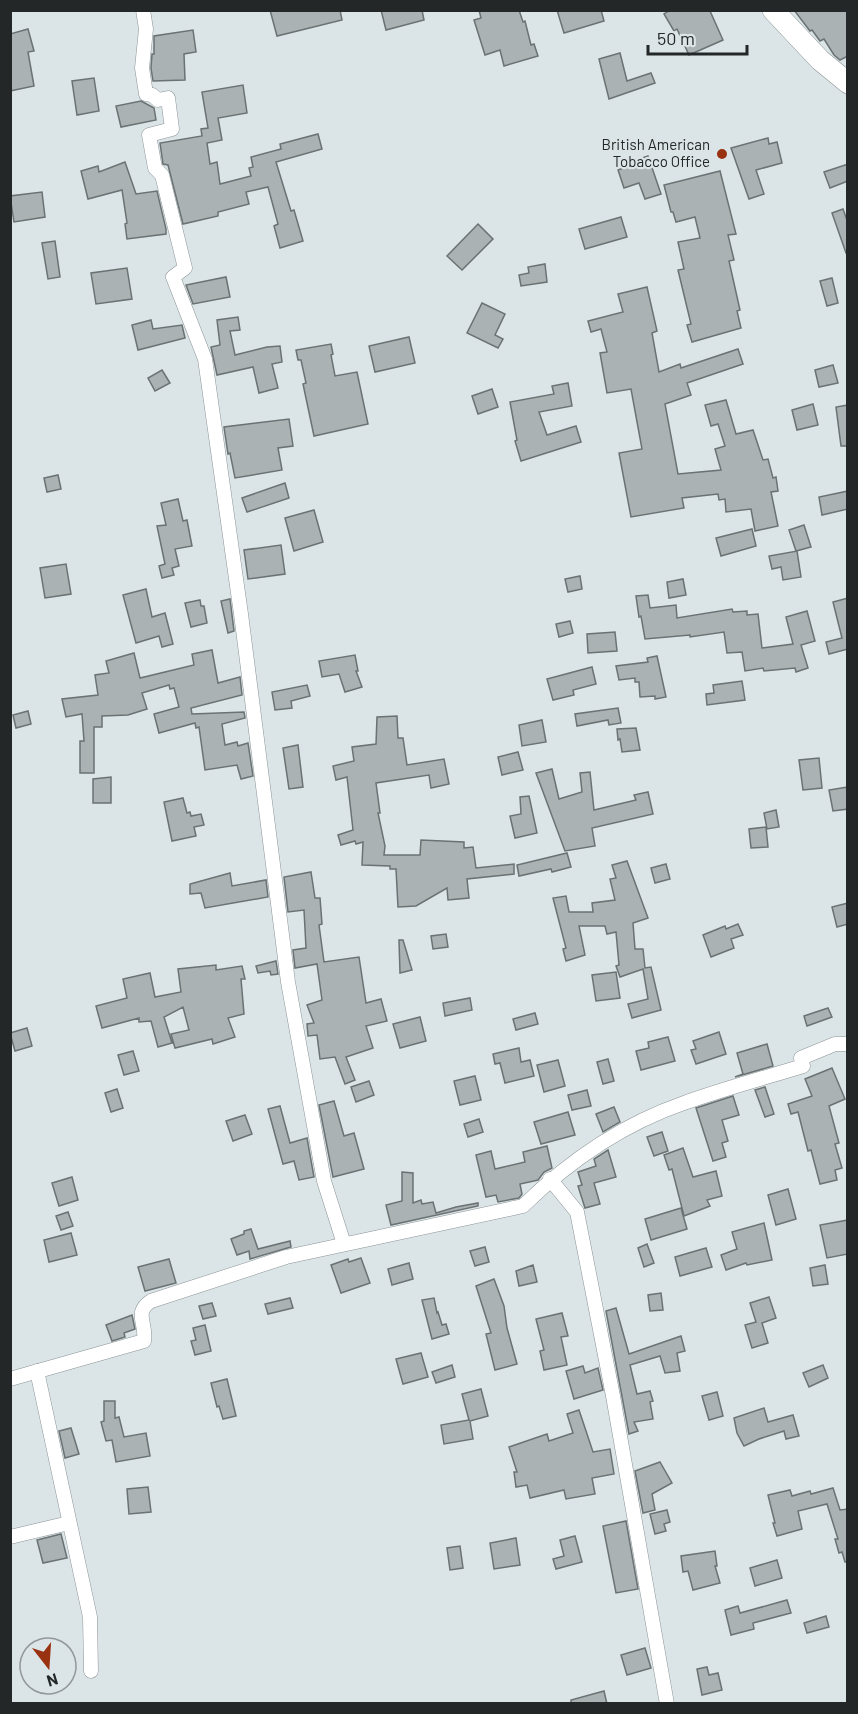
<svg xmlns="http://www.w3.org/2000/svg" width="858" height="1714" font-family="Barlow,sans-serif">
<rect width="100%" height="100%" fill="#dbe4e6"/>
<g fill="#aab2b4" stroke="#6a7274" stroke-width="1.5">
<path d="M270,10H340L342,20L277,36Z"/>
<path d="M381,10H422L424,20L386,30Z"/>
<path d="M479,10H519L523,22L525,21L531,45L534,44L538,56L504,66L500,50L485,55L474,20L481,18Z"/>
<path d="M557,10H601L604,21L564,33Z"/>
<path d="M670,10L710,11L723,40L689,55L677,29L674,31L664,14Z"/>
<path d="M794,10H848V56L840,60L834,55L824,39L820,41L812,30L810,31Z"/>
<path d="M28,29L34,51L28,52L34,86L10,91V34Z"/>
<path d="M193,30L196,52L184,54L185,80L153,81L151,68L152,54H154V36Z"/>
<path d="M620,53L627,81L651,73L655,83L609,99L599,59Z"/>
<path d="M94,78L99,111L77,115L72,81Z"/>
<path d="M243,85L247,113L218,118L222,140L207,143L210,164L217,162L220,184L251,176L249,168L253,167L251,157L281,149L280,144L318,134L322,149L276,162L291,211L294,210L303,241L280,248L274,226L278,224L268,187L246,192L249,204L218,212V216L183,224L168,165L163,164L160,143L202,136L201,129L208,128L202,92Z"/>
<path d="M141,101L154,108L156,120L121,127L116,106Z"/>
<path d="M768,138L769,144L777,142L782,163L756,170L764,194L749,199L731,148Z"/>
<path d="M648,156L661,194L645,199L639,183L624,188L618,170L626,167L625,164Z"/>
<path d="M125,162L136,194L157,191L166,229V234L127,239L125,224L127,223L122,190L88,199L81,171L98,166L99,172Z"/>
<path d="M848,164V181L830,188L824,172Z"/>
<path d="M720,171L736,234L728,235L734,260L729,261L740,310L737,311L741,328L692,342L687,325L691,324L678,270L684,269L678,242L700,238L695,217L676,222L673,212H671L664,185Z"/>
<path d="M42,192L45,217L14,222L10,196Z"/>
<path d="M843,209L848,223V252L846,253L832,213Z"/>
<path d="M621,217L627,237L585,249L579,229Z"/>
<path d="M478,224L493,239L462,270L447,256Z"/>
<path d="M55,241L60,277L48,279L42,243Z"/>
<path d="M545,264L547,282L521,286L519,275L529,273L528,267Z"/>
<path d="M127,268L132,299L96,304L91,273Z"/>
<path d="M226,277L230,297L193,304L186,285Z"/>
<path d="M832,278L838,303L827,306L820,281Z"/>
<path d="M647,287L657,331L652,333L659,372L680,364L681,368L738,349L743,364L687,383L691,395L665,404L678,474L721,470L715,449L725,446L718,424L711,426L705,405L726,400L736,434L753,430L763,460L768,459L773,478L776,477L778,491L771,492L778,526L755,531L751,509L726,512L725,499L719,500L718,494L682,498L684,508L631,517L619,453L642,449L631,389L607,393L600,353L607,352L601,329L591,332L588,321L623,312L618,294Z"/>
<path d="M482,303L505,314L495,335L503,339L498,348L467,333Z"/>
<path d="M238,317L240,330L230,331L235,355L267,347L280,346L282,362L272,364L278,388L259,393L253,367L217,375L211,347L220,345L217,320Z"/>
<path d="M151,320L153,329L182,325L185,338L138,350L132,325Z"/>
<path d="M409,337L415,363L375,372L369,346Z"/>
<path d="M331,344L333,354L331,355L335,376L357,372L368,424L314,436L303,384L306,383L301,360H298L296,350Z"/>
<path d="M833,365L838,383L819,387L815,370Z"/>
<path d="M162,370L170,383L155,391L148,378Z"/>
<path d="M568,383L572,406L539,412L547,435L576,426L581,442L521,461L515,441L517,440L510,402L554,394L552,386Z"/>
<path d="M492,389L498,407L478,414L472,396Z"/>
<path d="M813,404L818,425L797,430L792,410Z"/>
<path d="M848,405V446H841L836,407Z"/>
<path d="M289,419L293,446L278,448L282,470L235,478L230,453L228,454L224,427Z"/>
<path d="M58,475L61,489L47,492L44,478Z"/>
<path d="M285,483L289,498L247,512L242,498Z"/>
<path d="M848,491V509L822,515L819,497Z"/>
<path d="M178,499L183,521L187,520L192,546L175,549L179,566L172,568L174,575L162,578L159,566L165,564L157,526L166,525L161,503Z"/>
<path d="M314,510L323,542L294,551L285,518Z"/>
<path d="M804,525L811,547L796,551L789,530Z"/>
<path d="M752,529L756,546L721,556L716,538Z"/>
<path d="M281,545L285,574L248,579L244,550Z"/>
<path d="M797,551L801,577L783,580L781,567L772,569L769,556Z"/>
<path d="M66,564L71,594L45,598L40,568Z"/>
<path d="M580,576L582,589L568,592L565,579Z"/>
<path d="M683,579L686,595L669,598L667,582Z"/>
<path d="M146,589L152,617L165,613L173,644L162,647L159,636L136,643L123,595Z"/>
<path d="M648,595L650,608L676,605L677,618L732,609L733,612L747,611V615L758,614L762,648L793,644L786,617L807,611L815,641L801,645L808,668L796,672L795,668L764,671L763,668L745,671L742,652L727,653L724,632L690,637V635L645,639L641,616L639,617L636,596Z"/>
<path d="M848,598V649L829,654L826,642L842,638L833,602Z"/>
<path d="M230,599L234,631L228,633L221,601Z"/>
<path d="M200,600L201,606H204L207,623L191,627L185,603Z"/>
<path d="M570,621L573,633L559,637L556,624Z"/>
<path d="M615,632L617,651L588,653L587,634Z"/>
<path d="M212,650L218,683L240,677L242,695L191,708L192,714L244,712L245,718L222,724L225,745L237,742L238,746L248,743L253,776L241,779L237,765L205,770L199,727L196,728L195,723L159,733L154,714L179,707L174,688L170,689L169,685L142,693L147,709L128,715L102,716V727H94V773H80V741H84L82,714L66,717L62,699L98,695L95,675L109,673L106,661L134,653L140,678L194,665L192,654Z"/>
<path d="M355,655L358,671H356L362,687L345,692L339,674L322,677L319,661Z"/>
<path d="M657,656L666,697L655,699V696L640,697L639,682H635V678L619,680L616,666L648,662L647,658Z"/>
<path d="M592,667L596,684L573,690L574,695L553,700L547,679Z"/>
<path d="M742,681L745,700L707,705L706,694L714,693L713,685Z"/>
<path d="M307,685L310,696L291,701L292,708L275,710L272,692Z"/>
<path d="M618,708L621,723L609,725L608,720L577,726L575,714Z"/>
<path d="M28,711L31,724L16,728L13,715Z"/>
<path d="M397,716L398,738H403L407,765L444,759L449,784L431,788L429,775L376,783L380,813H378L385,846L384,855H420L421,840L464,842V848L473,847L476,868L514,864V874L467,879L469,898L448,900L447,888L416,906L398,907L396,869H390V866L362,865L363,842L356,844L355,841L341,845L338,835L353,830L347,777L336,780L333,766L354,761L352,747L376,744L377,717Z"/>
<path d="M542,720L546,742L522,746L519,725Z"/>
<path d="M636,728L640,750L622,752L620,739L618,740L617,729Z"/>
<path d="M298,745L303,787L289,789L283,748Z"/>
<path d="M518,752L523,770L502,775L498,757Z"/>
<path d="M819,758L822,788L803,790L799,760Z"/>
<path d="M552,769L559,799L582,792L580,773L590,772L594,810L636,800L634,795L648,792L653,814L592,828L595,846L565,851L536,773Z"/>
<path d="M111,777V803H93V779Z"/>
<path d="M848,787V809L833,811L829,790Z"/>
<path d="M529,796L537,833L515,838L510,816L521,814L520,797Z"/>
<path d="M183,798L187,813L190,812L191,816L201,814L204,825L194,827L196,836L172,841L164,802Z"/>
<path d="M776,810L779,827L767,829L764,813Z"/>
<path d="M766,827L768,847L751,848L749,829Z"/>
<path d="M567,853L571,867L552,872L551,869L519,876L517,865Z"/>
<path d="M627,861L648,918L633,923L635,949H643L645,968L651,967L661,1010L632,1018L628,1004L648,999L643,969L620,977L616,966L619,965L616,932L607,934L605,926H579L585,955L566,961L563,949L566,948L553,898L566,896L569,912H593L592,903L615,900L610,879L616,878L612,865Z"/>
<path d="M666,864L670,879L655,883L651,868Z"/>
<path d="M311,872L315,898H320L322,924L319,925L324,962L359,957L366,1003L381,999L387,1021L366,1026L373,1048L346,1057L355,1080L345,1084L335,1057L320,1059L317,1035L308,1036L307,1024L314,1023L307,1005L322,1000L317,964L295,968L293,950L306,948L304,910L288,912L284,877Z"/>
<path d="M230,873L232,886L266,880L268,897L205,908L201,893L190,894V884Z"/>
<path d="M848,903V924L837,927L832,907Z"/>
<path d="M738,924L743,935L731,939L734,948L711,957L703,935L725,926L726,929Z"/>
<path d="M446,934L448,947L433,949L431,936Z"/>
<path d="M399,940H403L412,970L400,973Z"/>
<path d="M276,961L278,974L271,975L270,971L258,973L256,966Z"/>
<path d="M216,965V970L242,966L245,979H241L244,1014L228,1018L235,1037L213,1044L212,1039L175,1048L171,1034L189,1030L183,1007L164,1017L172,1043L158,1047L151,1021L139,1022V1018L102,1028L96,1006L127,998L123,979L150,973L155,997L181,992L178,969Z"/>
<path d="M616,972L620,998L596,1001L592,975Z"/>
<path d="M470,998L472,1010L445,1016L443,1003Z"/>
<path d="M828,1008L832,1017L807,1026L804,1016Z"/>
<path d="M535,1013L538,1024L516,1030L513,1019Z"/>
<path d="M420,1017L426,1041L400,1048L393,1024Z"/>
<path d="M27,1028L32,1046L15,1051L10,1033Z"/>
<path d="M719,1032L726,1054L696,1064L691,1050L696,1049L693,1041Z"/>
<path d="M668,1037L675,1061L641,1070L636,1051L649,1048L648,1042Z"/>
<path d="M767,1044L773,1066L735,1077L743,1074L737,1053Z"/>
<path d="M519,1048L521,1062L530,1060L534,1076L505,1083L500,1063L495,1064L493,1054Z"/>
<path d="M133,1051L139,1071L124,1075L118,1055Z"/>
<path d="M608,1059L614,1081L603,1084L597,1062Z"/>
<path d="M558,1060L565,1086L544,1092L537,1065Z"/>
<path d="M832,1068L845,1099L829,1106L839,1143L835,1144L842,1168L835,1170L837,1180L820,1184L811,1150L808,1151L798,1112L791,1114L788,1104L812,1096L805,1079Z"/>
<path d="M475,1076L481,1100L460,1105L454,1081Z"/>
<path d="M369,1081L374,1095L356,1102L351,1087Z"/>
<path d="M765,1087L774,1114L765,1117L755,1090Z"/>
<path d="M117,1089L123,1108L111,1112L105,1093Z"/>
<path d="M587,1090L591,1106L572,1110L568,1095Z"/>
<path d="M733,1096L739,1115L722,1120L728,1141L722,1143L726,1157L713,1161L696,1108Z"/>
<path d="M334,1101L344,1136L354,1133L364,1169L333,1177L319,1105Z"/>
<path d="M280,1106L290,1143L307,1138L314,1177L299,1180L294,1161L283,1164L268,1109Z"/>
<path d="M614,1107L620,1122L603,1132L596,1114Z"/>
<path d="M568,1112L575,1135L541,1144L534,1122Z"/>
<path d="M245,1115L252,1134L233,1141L226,1121Z"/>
<path d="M479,1119L483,1132L468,1137L464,1124Z"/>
<path d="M662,1132L668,1151L654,1156L647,1137Z"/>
<path d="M547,1146L552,1168L544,1172L538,1180L520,1184L522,1194L519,1198L498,1202L496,1195L486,1197L476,1155L491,1151L495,1169L525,1162L523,1152Z"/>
<path d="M683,1148L693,1177L716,1171L722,1196L707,1200L710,1206L684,1216L672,1169L669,1170L664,1155Z"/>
<path d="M608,1150L616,1177L594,1183L600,1204L585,1208L578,1186L582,1185L578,1172L596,1166L594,1159Z"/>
<path d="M402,1172L413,1173V1203L421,1200L422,1204L433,1202L436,1213L456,1207L478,1203V1206L391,1225L386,1205L402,1201Z"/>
<path d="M72,1177L78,1200L59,1206L52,1183Z"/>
<path d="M788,1189L796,1219L776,1225L768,1195Z"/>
<path d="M681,1208L687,1229L651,1240L645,1219Z"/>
<path d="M68,1212L73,1226L61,1230L56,1216Z"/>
<path d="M848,1220V1254L827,1258L820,1225Z"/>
<path d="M764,1223L772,1260L747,1265L746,1263L726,1270L721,1255L737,1249L732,1232Z"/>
<path d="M251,1229L258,1249L290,1241L291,1247L250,1259L249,1251L237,1255L231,1239L244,1234V1231Z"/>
<path d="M71,1233L77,1255L49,1262L44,1240Z"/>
<path d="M647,1244L654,1263L644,1267L638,1248Z"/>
<path d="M485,1247L489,1262L475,1266L470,1251Z"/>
<path d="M706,1248L712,1267L680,1276L675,1257Z"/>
<path d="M361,1258L370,1283L341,1293L331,1265L348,1259L349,1262Z"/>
<path d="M169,1259L176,1283L145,1291L138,1267Z"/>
<path d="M409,1263L413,1279L392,1285L388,1269Z"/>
<path d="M533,1265L537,1282L519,1286L516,1271Z"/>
<path d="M825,1265L828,1284L813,1286L810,1268Z"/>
<path d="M494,1279L504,1306L507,1328L517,1364L495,1370L486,1334L491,1333L476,1286Z"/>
<path d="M661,1293L663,1310L650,1311L648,1295Z"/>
<path d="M769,1297L776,1318L762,1323L768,1343L752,1348L745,1325L756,1322L750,1303Z"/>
<path d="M290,1298L293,1308L268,1314L265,1304Z"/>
<path d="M434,1298L437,1313L438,1312L442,1325L446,1324L449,1334L432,1339L422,1300Z"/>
<path d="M212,1303L216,1316L203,1319L199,1306Z"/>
<path d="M616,1308L629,1354L681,1336L685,1351L677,1353L680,1371L665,1373L660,1356L630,1365L637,1394L650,1391L653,1401L650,1402L653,1419L634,1422L638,1431L629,1434L606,1311Z"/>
<path d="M562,1313L568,1336L561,1337L567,1365L544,1370L540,1351L544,1350L536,1319Z"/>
<path d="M132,1315L135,1329L124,1333L125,1337L112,1341L106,1325Z"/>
<path d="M205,1325L211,1351L195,1355L191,1341L196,1340L193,1328Z"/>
<path d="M421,1353L428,1377L403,1384L396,1359Z"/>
<path d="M452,1365L455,1377L436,1383L432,1372Z"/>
<path d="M823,1365L828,1378L809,1387L803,1373Z"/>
<path d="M583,1366L585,1373L598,1368L603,1390L574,1399L566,1371Z"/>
<path d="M227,1379L236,1416L223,1419L219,1406L217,1407L211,1383Z"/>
<path d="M481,1389L488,1416L470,1421L473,1439L444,1444L441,1425L469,1420L462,1394Z"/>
<path d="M717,1392L723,1416L709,1420L702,1396Z"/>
<path d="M104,1401H115V1418L119,1417L124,1437L146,1433L150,1456L116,1462L112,1440L106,1441L101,1422L104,1421Z"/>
<path d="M764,1408L768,1422L793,1415L799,1436L786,1439L784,1431L759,1439L744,1446L737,1433L734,1418Z"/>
<path d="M579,1410L593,1452L610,1449L614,1474L592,1478L595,1494L566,1499L564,1490L530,1498L527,1485L516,1487L514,1472H517L509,1447L547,1434L549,1441L573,1433L567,1414Z"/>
<path d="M71,1428L79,1454L65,1458L59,1431Z"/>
<path d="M660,1462L672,1483L652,1494L655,1510L643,1513L635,1471Z"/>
<path d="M148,1487L151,1512L129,1514L127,1489Z"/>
<path d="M833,1488L840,1510L848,1509V1561L845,1562L842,1552L839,1553L835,1539H838L827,1504L798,1511L802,1529L777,1536L773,1523H775L768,1495L790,1490L792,1496L810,1491L811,1494Z"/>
<path d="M667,1510L670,1522L664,1524L666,1531L655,1534L650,1514Z"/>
<path d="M626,1521L638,1589L616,1593L603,1526Z"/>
<path d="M61,1534L67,1558L43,1563L37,1540Z"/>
<path d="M575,1536L582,1562L556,1569L553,1559L564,1556L560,1540Z"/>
<path d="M516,1538L520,1565L494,1569L490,1543Z"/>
<path d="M460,1546L463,1568L450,1570L447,1548Z"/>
<path d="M715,1551L717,1566H715L720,1583L693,1590L688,1571L683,1572L681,1556Z"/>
<path d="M777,1560L782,1578L755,1586L750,1568Z"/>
<path d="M787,1600L791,1613L753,1623L754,1629L731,1635L725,1610L738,1606L740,1613Z"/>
<path d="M826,1616L829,1627L807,1633L804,1623Z"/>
<path d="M645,1648L651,1668L627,1675L621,1655Z"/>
<path d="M707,1667L709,1675L718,1673L722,1690L702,1695L697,1669Z"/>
<path d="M604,1691L607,1704H571V1700Z"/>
</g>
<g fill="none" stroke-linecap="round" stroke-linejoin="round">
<defs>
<g id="minor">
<path d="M143,10L146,29L142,68L146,94L152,95L158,100L168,98L172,129L149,135L155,168L162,175L185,268L173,277L205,359L241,614L288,982L324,1181L344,1244"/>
<path d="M550,1179L577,1212L613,1396L667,1704"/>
<path d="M37,1371L90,1617L91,1671"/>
<path d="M10,1379L144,1341C147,1323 133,1313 151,1301L286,1257L523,1206C569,1161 623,1124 684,1103C723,1089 764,1078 803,1066L801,1058L835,1044H848"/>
<path d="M10,1537L69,1523"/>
</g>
<path id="highway" d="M773,10L820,60L848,83"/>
</defs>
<use href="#minor" stroke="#8c9497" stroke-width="15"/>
<use href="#highway" stroke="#8c9497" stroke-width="22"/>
<use href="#minor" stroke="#fff" stroke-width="14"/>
<use href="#highway" stroke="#fff" stroke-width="21"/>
</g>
<circle fill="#993210" stroke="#dbe4e6" stroke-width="2" cx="722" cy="154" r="6"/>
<g text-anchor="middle" stroke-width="4.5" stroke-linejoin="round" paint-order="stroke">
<g font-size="15" fill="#242728" stroke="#dbe4e6" text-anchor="end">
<text x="710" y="150">British American<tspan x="710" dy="17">Tobacco Office</tspan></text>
</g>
</g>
<rect width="858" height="1714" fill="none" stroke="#242728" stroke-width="24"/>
<g transform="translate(48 1666) rotate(163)"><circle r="28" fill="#dbe4e6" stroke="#92989a" stroke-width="1.5"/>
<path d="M0-4.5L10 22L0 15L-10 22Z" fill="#993210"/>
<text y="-9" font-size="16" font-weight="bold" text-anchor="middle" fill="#242728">N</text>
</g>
<path d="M648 45v9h99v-9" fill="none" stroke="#242728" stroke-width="3"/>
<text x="657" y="45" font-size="18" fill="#242728" stroke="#dbe4e6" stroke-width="4.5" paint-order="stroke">50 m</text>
</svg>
